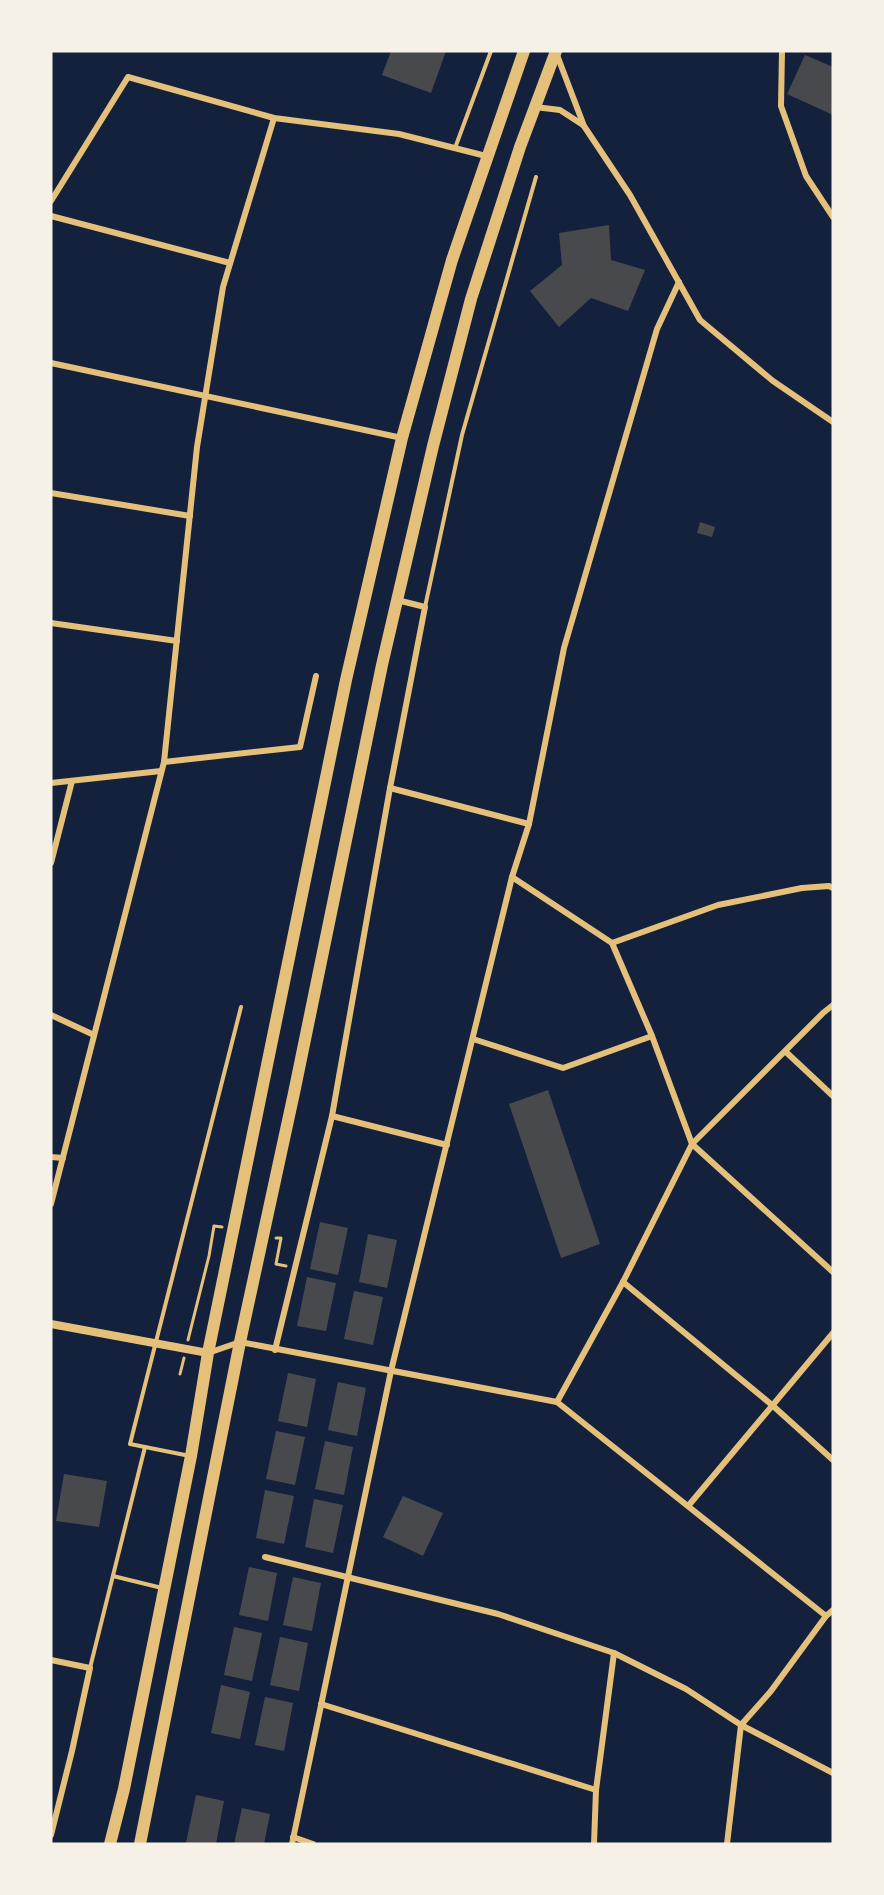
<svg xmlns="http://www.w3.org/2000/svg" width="884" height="1895" font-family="'Fira Sans Condensed',sans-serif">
<rect width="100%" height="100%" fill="#14213d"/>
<g fill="#48494c">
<path d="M391,51H446L431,93L382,75Z"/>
<path d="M805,55L833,67V115L787,94Z"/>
<path d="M609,225L611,260L645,270L628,311L591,298L559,327L530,291L562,265L559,233Z"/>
<path d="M700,522L715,527L712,537L697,533Z"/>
<path d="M548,1090L600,1244L561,1258L509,1104Z"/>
<path d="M320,1222L348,1228L338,1275L310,1269Z"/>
<path d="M368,1234L397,1240L387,1288L359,1282Z"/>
<path d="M307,1277L336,1283L326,1331L297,1326Z"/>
<path d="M354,1291L383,1297L373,1345L344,1339Z"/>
<path d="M288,1373L316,1379L307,1427L278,1421Z"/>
<path d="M338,1382L366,1388L357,1436L328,1430Z"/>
<path d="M276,1431L305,1437L295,1485L266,1479Z"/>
<path d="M325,1441L353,1447L344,1495L315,1489Z"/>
<path d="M64,1474L107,1481L99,1527L56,1521Z"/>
<path d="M265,1490L294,1496L284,1544L256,1538Z"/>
<path d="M403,1496L443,1513L423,1556L383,1537Z"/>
<path d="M314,1499L343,1505L333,1553L305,1547Z"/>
<path d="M249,1567L277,1573L268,1621L239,1615Z"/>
<path d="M293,1577L321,1583L312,1631L283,1625Z"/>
<path d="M234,1627L262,1633L252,1681L224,1675Z"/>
<path d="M280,1637L308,1643L299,1691L270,1685Z"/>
<path d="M221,1685L250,1692L240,1739L211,1733Z"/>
<path d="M265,1697L293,1703L284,1751L255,1745Z"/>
<path d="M196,1795L224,1801L216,1844L186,1843Z"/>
<path d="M242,1808L270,1814L264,1844H234Z"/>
</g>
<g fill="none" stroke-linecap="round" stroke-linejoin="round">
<g stroke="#e5c07b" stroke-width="3">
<path d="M276,1238H281L276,1264L286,1266"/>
<path d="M188,1340L209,1256L214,1226L222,1227"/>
<path d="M180,1374L184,1358"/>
</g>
<g stroke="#e5c07b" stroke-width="4">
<path d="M455,148L491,51"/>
<path d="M425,607L462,435L536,177"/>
<path d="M190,1456L130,1444L241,1007"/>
<path d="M113,1576L162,1588"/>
<path d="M90,1668L145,1447"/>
</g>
<g stroke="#e5c07b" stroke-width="6">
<path d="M782,51L781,106L806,176L833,217"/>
<path d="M557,55L584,126L630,195L700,320L773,381L833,422"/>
<path d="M535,107L560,110L583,125"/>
<path d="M51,201L128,77L274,118L399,134L486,156"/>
<path d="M51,216L230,263"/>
<path d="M51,363L402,438"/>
<path d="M51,493L190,516"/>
<path d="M397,600L425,607L390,788L332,1116L447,1145"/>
<path d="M51,623L177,641"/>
<path d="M164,762L300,747L316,676"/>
<path d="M51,783L161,771"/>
<path d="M390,788L529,824"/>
<path d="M51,863L72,781"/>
<path d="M512,877L612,943L652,1036L692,1144L623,1282L557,1402L826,1616"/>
<path d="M612,943L718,905L802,888L829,886L833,888"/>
<path d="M833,1005L823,1013L692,1144L833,1272"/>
<path d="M51,1015L94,1035"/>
<path d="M473,1039L563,1068L652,1036"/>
<path d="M786,1052L833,1096"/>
<path d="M51,1157L63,1158"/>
<path d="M51,1204L164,762L197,447L223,287L274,118"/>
<path d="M623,1282L772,1405L833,1460"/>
<path d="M275,1350L332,1116"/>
<path d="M208,1353L240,1342L557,1402"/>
<path d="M689,1505L833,1333"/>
<path d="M265,1557L498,1614L614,1653L686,1689L741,1725L833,1773"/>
<path d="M51,1660L90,1668L72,1751L51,1835"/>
<path d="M321,1704L596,1790"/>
<path d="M293,1837L313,1844"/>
<path d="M292,1844L391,1371L512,877L529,824L564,648L657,329L679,282"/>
<path d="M594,1844L596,1790L614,1653"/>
<path d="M727,1844L741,1725L771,1691L826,1616L833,1610"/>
</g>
<path stroke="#e5c07b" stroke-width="8" d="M51,1324L208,1353"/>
<g stroke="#e5c07b" stroke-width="12">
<path d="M110,1844L124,1789L191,1456L208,1353L346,680L402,438L452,260L524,51"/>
<path d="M140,1844L240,1342L294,1093L382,665L433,446L471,299L520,147L556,51"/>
</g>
</g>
<rect width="884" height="1895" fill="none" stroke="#f6f1e7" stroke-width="105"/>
</svg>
